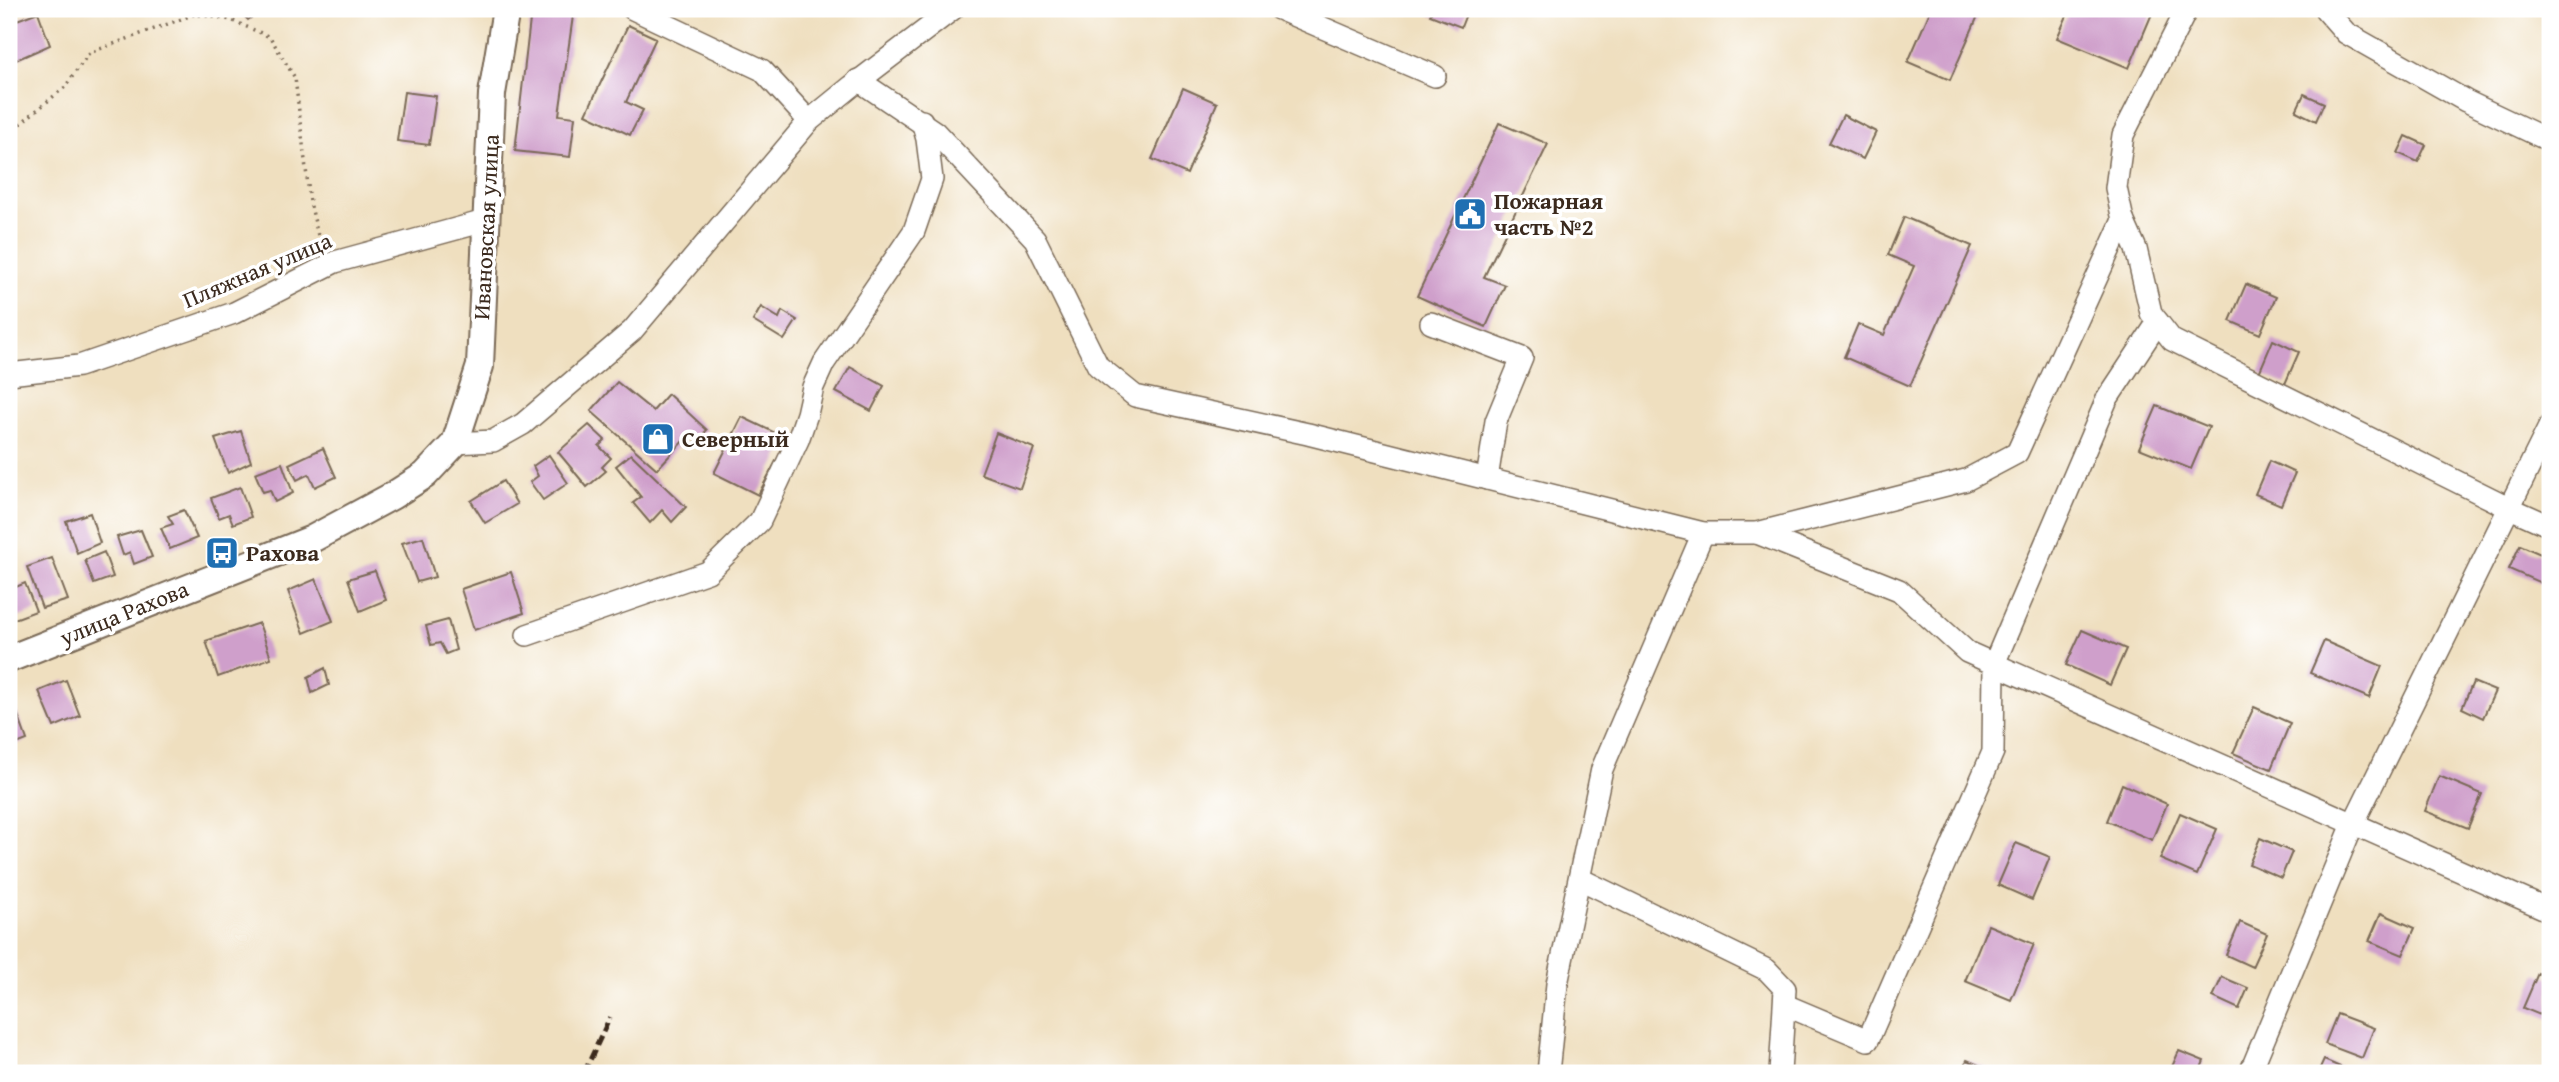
<svg xmlns="http://www.w3.org/2000/svg" width="2559" height="1082" font-family="'Gentium Book Plus',serif">
<rect width="100%" height="100%" fill="#fff"/>
<filter id="ink" filterUnits="userSpaceOnUse"><feTurbulence type="fractalNoise" baseFrequency=".0143" numOctaves="2"/><feDisplacementMap in="SourceGraphic" scale="14" xChannelSelector="R" yChannelSelector="G"/><feConvolveMatrix kernelMatrix="1 2 1 2 8 2 1 2 1" color-interpolation-filters="sRGB"/></filter>
<filter id="wash" filterUnits="userSpaceOnUse"><feTurbulence type="fractalNoise" baseFrequency=".00686" numOctaves="4" result="noise"/><feDisplacementMap in="SourceGraphic" scale="28" xChannelSelector="R" yChannelSelector="G"/><feGaussianBlur stdDeviation="1.57" result="paint"/><feColorMatrix in="noise" values="0 0 0 0 0 0 0 0 0 0 0 0 0 0 0 0 0 1.4 0 .05"/><feComposite in="paint" operator="in"/></filter>
<g filter="url(#wash)">
<rect width="100%" height="100%" fill="#efdfbf"/>
<g id="blocks">
<g fill="#cf9fcb">
<path d="M241,9H263L248,20L239,10Z"/>
<path d="M1433,9H1468L1461,27L1430,15Z"/>
<path d="M1931,9H1981L1950,80L1908,62Z"/>
<path d="M2070,9H2154L2129,68L2057,38Z"/>
<path d="M531,11L573,16L559,115L575,117L570,157L515,151Z"/>
<path d="M38,12L50,45L14,61L9,46V23Z"/>
<path d="M628,25L656,38L626,102L643,110L630,135L586,114Z"/>
<path d="M1183,88L1217,103L1187,174L1152,159Z"/>
<path d="M404,92L436,96L429,145L397,141Z"/>
<path d="M2304,94L2324,103L2316,121L2296,111Z"/>
<path d="M1843,115L1876,132L1863,159L1829,143Z"/>
<path d="M1499,123L1548,144L1484,277L1505,285L1486,327L1417,296Z"/>
<path d="M2406,136L2426,145L2418,162L2398,153Z"/>
<path d="M1904,217L1972,246L1910,386L1844,357L1858,324L1884,335L1914,266L1888,255Z"/>
<path d="M2246,284L2276,297L2260,334L2230,321Z"/>
<path d="M761,307L779,318L782,311L797,320L784,340L753,321Z"/>
<path d="M2273,340L2299,352L2285,384L2259,373Z"/>
<path d="M850,367L884,386L871,411L836,392Z"/>
<path d="M617,382L653,411L668,394L707,430L694,444L687,437L657,469L591,411Z"/>
<path d="M2157,406L2209,427L2191,469L2139,448Z"/>
<path d="M742,417L788,439L758,495L714,473Z"/>
<path d="M589,425L605,440L599,446L611,458L602,467L606,471L587,487L558,452Z"/>
<path d="M241,431L251,462L228,473L215,439Z"/>
<path d="M996,433L1034,448L1020,488L981,474Z"/>
<path d="M323,448L336,477L315,487L309,474L297,480L289,464Z"/>
<path d="M631,454L686,507L672,522L662,510L650,523L633,503L641,497L616,466Z"/>
<path d="M549,455L568,483L543,500L530,482L538,476L533,466Z"/>
<path d="M2269,461L2295,473L2281,505L2255,494Z"/>
<path d="M282,463L293,493L275,502L270,490L263,492L255,473Z"/>
<path d="M503,481L517,504L485,523L471,501Z"/>
<path d="M240,487L251,517L233,524L229,514L219,518L211,498Z"/>
<path d="M184,510L197,538L170,549L161,528L173,524L168,516Z"/>
<path d="M90,513L100,543L77,553L66,521Z"/>
<path d="M141,530L152,557L134,564L130,552L123,555L117,537Z"/>
<path d="M423,537L435,577L417,582L402,543Z"/>
<path d="M2520,545L2550,558V587L2509,569Z"/>
<path d="M104,552L113,577L94,584L85,560Z"/>
<path d="M52,558L68,600L42,608L27,567Z"/>
<path d="M375,571L386,600L360,611L348,579Z"/>
<path d="M511,572L524,613L474,630L461,589Z"/>
<path d="M316,579L333,621L304,633L288,591Z"/>
<path d="M25,583L36,611L9,621V590Z"/>
<path d="M448,620L456,650L446,654L440,643L431,645L426,626Z"/>
<path d="M259,623L271,658L218,677L206,641Z"/>
<path d="M2082,630L2126,649L2110,685L2066,665Z"/>
<path d="M2324,641L2382,666L2369,698L2310,673Z"/>
<path d="M325,668L329,685L312,693L308,677Z"/>
<path d="M66,680L80,716L54,727L39,691Z"/>
<path d="M2473,682L2495,691L2483,718L2462,708Z"/>
<path d="M13,701L27,740L9,747V702Z"/>
<path d="M2254,707L2290,723L2271,769L2233,753Z"/>
<path d="M2439,776L2482,794L2468,828L2425,811Z"/>
<path d="M2122,784L2167,804L2152,840L2107,821Z"/>
<path d="M2180,813L2217,829L2197,875L2160,859Z"/>
<path d="M2260,838L2292,852L2281,878L2249,864Z"/>
<path d="M2016,843L2050,857L2032,900L1998,885Z"/>
<path d="M2381,913L2415,928L2403,955L2369,941Z"/>
<path d="M2240,922L2267,934L2252,967L2226,955Z"/>
<path d="M1988,925L2034,944L2011,1000L1965,981Z"/>
<path d="M2538,973L2550,978V1019L2523,1008Z"/>
<path d="M2222,977L2248,988L2239,1009L2213,997Z"/>
<path d="M2337,1014L2374,1028L2362,1058L2325,1044Z"/>
<path d="M2179,1051L2204,1061L2199,1073L2170,1071Z"/>
<path d="M1967,1060L1986,1068L1984,1073H1961Z"/>
<path d="M2324,1060L2354,1073H2318Z"/>
</g>
</g>
</g>
<g filter="url(#ink)">
<use href="#blocks" fill-opacity="0" stroke="#7a6956" stroke-width="2"/>
<g fill="none" stroke-linecap="round" stroke-linejoin="round">
<defs>
<g id="minor">
<path d="M633,9L762,70L809,121"/>
<path d="M1279,9L1435,76"/>
<path d="M2325,9L2346,33L2466,101L2550,141"/>
<path d="M858,80L935,132L1035,239L1098,366L1135,396L1308,434L1703,533H1757L1966,480L2017,453L2123,220L2116,188L2123,135L2187,9"/>
<path d="M2123,220L2136,249L2151,313L2172,340L2510,508L2550,526"/>
<path d="M1431,323L1522,358L1496,421L1487,479"/>
<path d="M9,374L79,366L234,313L335,262L485,221"/>
<path d="M455,443L493,441L523,424L632,331L809,121L852,86L953,9"/>
<path d="M1757,533L1899,590L1967,652L2550,911"/>
<path d="M527,635L708,572L760,521L798,440L807,414L813,387L824,363L914,231L932,179L927,139L922,121"/>
<path d="M1580,879L1767,970L1785,989L1780,1073"/>
<path d="M1785,1005L1868,1040L1993,752L1994,664L2107,399L2158,322"/>
<path d="M1548,1073L1557,984L1602,769L1703,533"/>
<path d="M2250,1073L2353,824L2550,425"/>
</g>
<path id="major" d="M9,659L312,539L392,496L425,475L455,443L480,366L492,94L506,9"/>
</defs>
<use href="#minor" stroke="#7a6956" stroke-width="24"/>
<use href="#major" stroke="#7a6956" stroke-width="30"/>
<path stroke="#7a6956" stroke-width="3.5" stroke-dasharray="2 5" stroke-linecap="butt" d="M9,133L65,87L89,53L195,14L231,20L270,37L295,78L310,202L319,240L324,246"/>
<use href="#minor" stroke="#fff" stroke-width="21"/>
<use href="#major" stroke="#fff" stroke-width="26"/>
<path stroke="#3b2a1e" stroke-width="5" stroke-dasharray="10 5" stroke-linecap="butt" d="M584,1073L610,1017"/>
</g>
</g>
<defs>
<symbol id="civic-square" viewBox="-11 -11 22 22"><rect x="-9" y="-9" width="18" height="18" rx="4" fill="#1f6fb2" stroke="#fff"/><path d="M-.6-6.5H3V-4.5H.6V-3L4-1V1h2V6H-6V1h2V-1L-.6-3ZM-1.2 2.5V6h2.4V2.5Z" fill="#fff"/></symbol>
<symbol id="shop-square" viewBox="-11 -11 22 22"><rect x="-9" y="-9" width="18" height="18" rx="4" fill="#1f6fb2" stroke="#fff"/><path d="M-5-2.5h2.3a2.7 3.5 0 0 1 5.4 0H5L5.5 6h-11ZM-1.5-2.5h3a1.5 2.3 0 0 0-3 0Z" fill="#fff"/></symbol>
<symbol id="bus-square" viewBox="-11 -11 22 22"><rect x="-9" y="-9" width="18" height="18" rx="4" fill="#1f6fb2" stroke="#fff"/><path d="M-5-6H5V4H4V6H2V4H-2V6H-4V4H-5ZM-3.5-4V0h7V-4ZM-3.5 1.2v1.5H-2V1.2ZM2 1.2v1.5H3.5V1.2Z" fill="#fff"/></symbol>
</defs>
<g fill-rule="evenodd">
<use href="#civic-square" x="1451" y="195" width="38" height="38"/>
<use href="#shop-square" x="639" y="420" width="38" height="38"/>
<use href="#bus-square" x="203" y="534" width="38" height="38"/>
</g>
<g text-anchor="middle" stroke-width="7" stroke-linejoin="round" paint-order="stroke">
<g font-size="23" font-weight="bold" fill="#3b2a1e" stroke="#fff" text-anchor="start">
<text x="1494" y="209">Пожарная<tspan x="1494" dy="26">часть №2</tspan></text>
<text x="682" y="447">Северный</text>
<text x="246" y="561">Рахова</text>
</g>
<g font-size="23" fill="#3b2a1e" stroke="#fff">
<text transform="translate(486 227) rotate(-87)" y="8">Ивановская улица</text>
<text transform="translate(257 270) rotate(-23)" y="8">Пляжная улица</text>
<text transform="translate(124 613) rotate(-22)" y="8">улица Рахова</text>
</g>
</g>
<rect width="2559" height="1082" fill="none" stroke="#fff" stroke-width="35"/>
</svg>
